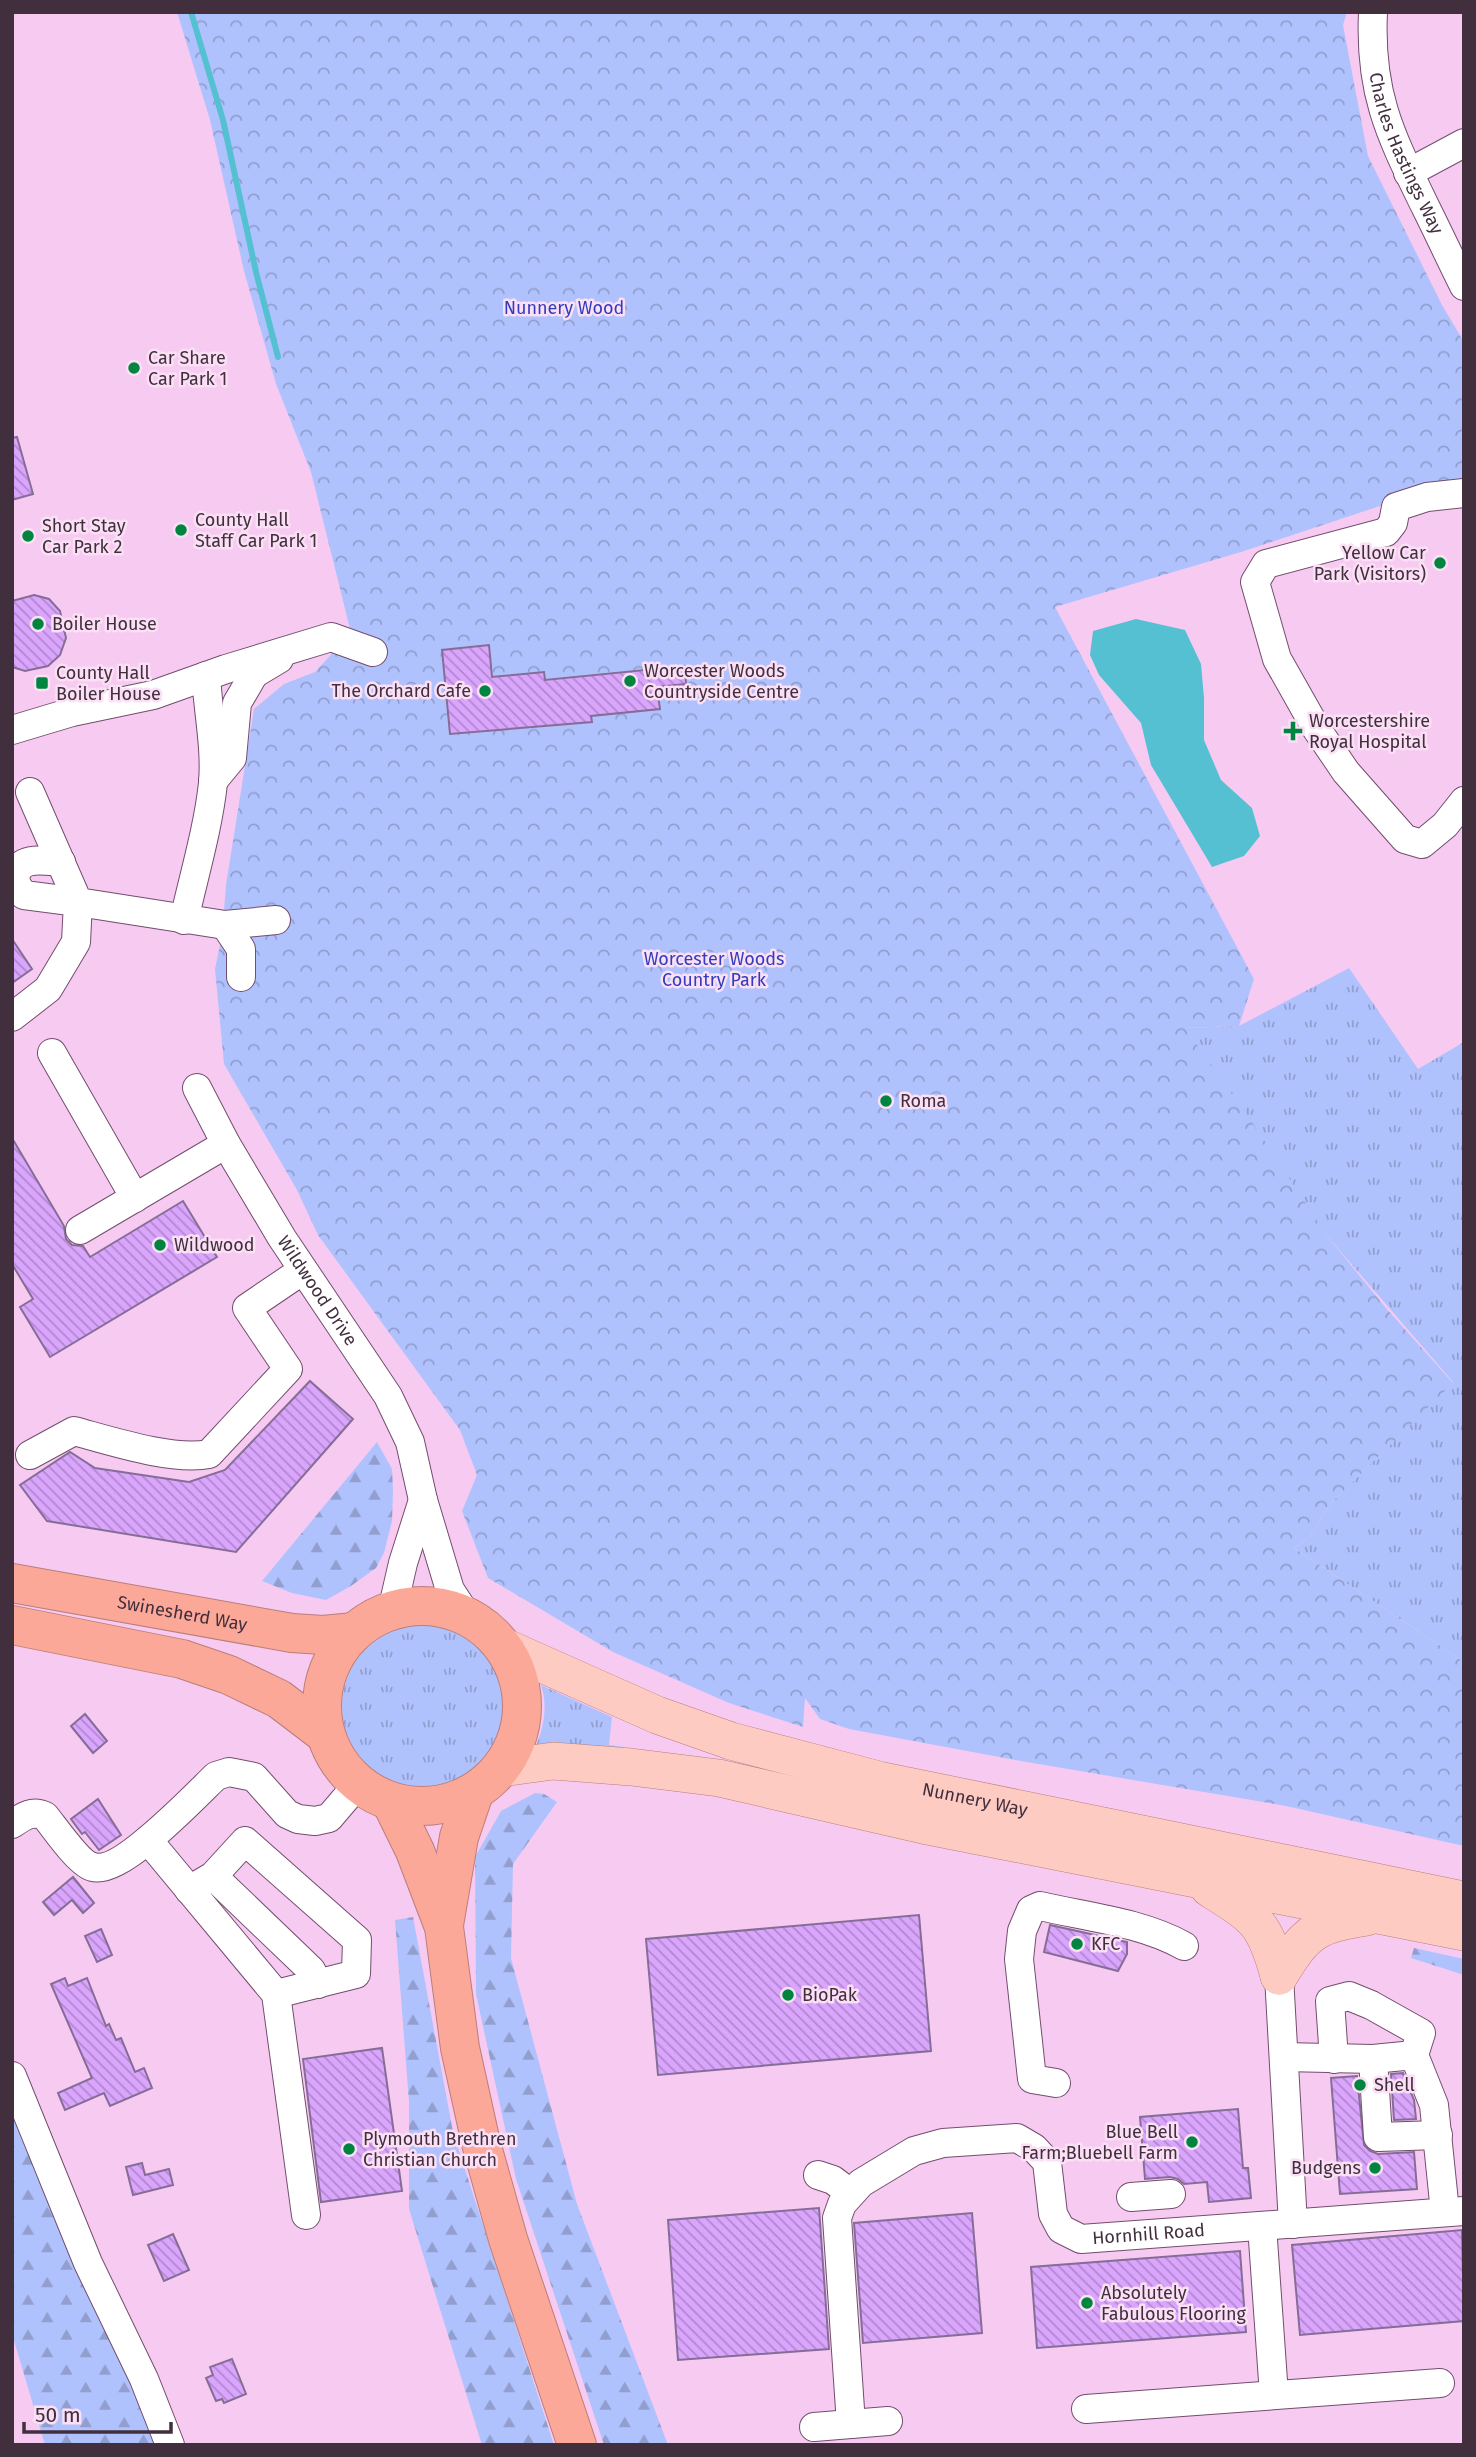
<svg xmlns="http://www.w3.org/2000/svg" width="1476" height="2457" font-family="'Fira Sans',sans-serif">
<defs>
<pattern id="grass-tufts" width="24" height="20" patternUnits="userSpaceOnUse" patternTransform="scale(1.75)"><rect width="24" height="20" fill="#b0c2fd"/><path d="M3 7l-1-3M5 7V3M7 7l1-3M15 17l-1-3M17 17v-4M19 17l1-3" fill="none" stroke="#919ece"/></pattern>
<pattern id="forest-firs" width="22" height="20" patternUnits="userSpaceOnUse" patternTransform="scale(1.75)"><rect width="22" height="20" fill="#b0c2fd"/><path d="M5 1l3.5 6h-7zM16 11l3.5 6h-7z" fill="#919ece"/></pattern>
<pattern id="park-crowns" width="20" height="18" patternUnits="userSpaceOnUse" patternTransform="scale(1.75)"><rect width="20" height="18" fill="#b0c2fd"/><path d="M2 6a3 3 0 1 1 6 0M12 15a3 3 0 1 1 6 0" fill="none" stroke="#919ece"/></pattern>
<pattern id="building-back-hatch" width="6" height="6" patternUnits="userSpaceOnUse" patternTransform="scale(1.75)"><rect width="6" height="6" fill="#daa5fd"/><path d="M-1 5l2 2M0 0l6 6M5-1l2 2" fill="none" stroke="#b287ce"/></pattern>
</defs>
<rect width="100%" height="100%" fill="#f7cbf1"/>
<g fill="url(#grass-tufts)">
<path d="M1349,968L1418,1069L1464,1042V1662L1294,1548L1309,1538L1331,1503L1453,1382L1328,1237L1185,1028L1239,1026Z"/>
<circle cx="423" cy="1706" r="81"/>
<path d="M541,1685L612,1717L609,1745L624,1747V1755L536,1746C544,1726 548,1706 541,1685Z"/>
</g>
<g fill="url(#forest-firs)">
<path d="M377,1442L392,1469L393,1490L392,1521L384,1553L376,1568L351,1586L326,1600L292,1593L262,1581Z"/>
<path d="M535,1793L544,1794L557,1802L513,1864L511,1958L577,2204L668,2445H604L516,2179L476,1994L475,1857L501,1811Z"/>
<path d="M413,1917L453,2132L554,2445H482L409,2209V2102L395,1920Z"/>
<path d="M1414,1948L1464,1959V1975L1411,1958Z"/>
<path d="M12,2111L159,2445H45L12,2334Z"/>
</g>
<path fill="url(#park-crowns)" d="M177,12H1347L1343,25L1368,156L1442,305L1464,342V483L1389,503L1241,552L1055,607L1254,979L1239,1026L1185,1028L1254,1125L1328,1237L1386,1308L1453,1383L1331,1503L1309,1538L1294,1548L1464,1662V1846L1286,1806L1021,1761L849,1729L820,1719L805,1698L803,1727L729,1703L613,1652L488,1578L462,1511L477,1475L460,1430L318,1235L297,1190L224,1064L215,969L222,935L226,885L254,709L284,684L315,672L351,633L311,472L276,384L244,271L210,120Z"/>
<path fill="#56c0d3" d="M1136,619L1185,630L1201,664L1204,698V740L1221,780L1252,808L1260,836L1244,856L1212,867L1151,765L1141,723L1099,675L1090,655L1093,631Z"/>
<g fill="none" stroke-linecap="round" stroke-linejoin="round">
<path stroke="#56c0d3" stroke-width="6" d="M191,12L223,120L256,272L278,357"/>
</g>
<g fill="url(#building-back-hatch)" stroke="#866d97" stroke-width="2">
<path d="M17,437L33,494L12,500V438Z"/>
<path d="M34,595L49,599L60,611L66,638L60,655L48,666L25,671L12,667V601Z"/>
<path d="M489,645L492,677L544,672L545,680L685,666L686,684L657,687L660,709L591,716L592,722L450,734L442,650Z"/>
<path d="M12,939L32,969L12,983Z"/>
<path d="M12,1138L64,1226L66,1239L72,1245L83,1246L90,1257L183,1201L217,1257L50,1357L20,1307L33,1299L12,1264Z"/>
<path d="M310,1381L353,1419L236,1552L47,1521L20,1485L70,1452L95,1468L189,1482L225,1470Z"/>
<path d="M85,1714L107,1741L93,1753L71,1726Z"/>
<path d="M98,1799L121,1835L99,1850L85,1832L82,1834L71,1819Z"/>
<path d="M73,1877L94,1903L83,1913L72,1900L54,1915L43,1902Z"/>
<path d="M919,1915L931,2051L658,2075L646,1939Z"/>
<path d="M1050,1925L1127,1942V1954L1118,1971L1044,1952Z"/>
<path d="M101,1929L112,1955L97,1962L85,1936Z"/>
<path d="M65,1978L68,1986L87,1978L106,2026L109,2024L116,2040L121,2038L135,2072L144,2068L152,2088L110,2106L104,2093L65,2110L58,2093L92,2078L51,1984Z"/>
<path d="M382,2048L402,2191L321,2202L303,2059Z"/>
<path d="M1403,2073L1414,2100L1416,2119L1394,2120L1391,2074Z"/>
<path d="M1357,2076L1364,2145L1370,2151L1378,2154L1414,2152L1417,2189L1340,2194L1331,2078Z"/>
<path d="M1238,2109L1243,2168H1248L1251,2198L1209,2202L1207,2182L1184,2184L1178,2179L1170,2177L1145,2179L1140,2117Z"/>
<path d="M142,2163L145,2175L169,2169L173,2185L133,2195L126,2167Z"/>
<path d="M819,2208L829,2349L678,2360L668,2220Z"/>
<path d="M972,2213L982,2333L863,2343L854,2223Z"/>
<path d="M1462,2230L1464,2321L1300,2335L1292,2245Z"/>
<path d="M173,2234L189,2270L164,2281L148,2245Z"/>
<path d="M1240,2251L1246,2332L1037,2348L1031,2267Z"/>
<path d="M232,2359L246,2394L224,2403L222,2399L216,2401L206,2378L213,2375L210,2367Z"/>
</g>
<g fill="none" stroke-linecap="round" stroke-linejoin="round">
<defs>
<g id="minor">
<path id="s1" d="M1373,12C1369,95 1391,136 1426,208C1439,234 1451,260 1464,286"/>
<path d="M1408,173L1464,143"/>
<path d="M1464,493L1427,497L1396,507L1393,523L1386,532L1266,564L1255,582L1277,659L1316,728L1346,772L1405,839L1422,844L1445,825L1464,801"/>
<path d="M12,730L72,712L153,695L226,669L331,637L373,652"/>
<path d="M213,781L232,758L237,703L254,674L279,659"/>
<path d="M30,792L78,902L225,925L276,920"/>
<path d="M184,920C194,875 208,829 213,783C216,748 208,711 206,676"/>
<path d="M225,925L241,949V977"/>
<path d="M12,1017L48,989L76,942L78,902L24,895C19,889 14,883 16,875C19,855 46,861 61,862"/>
<path d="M52,1053L135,1198"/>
<path id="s2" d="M197,1088L226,1144L282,1238L388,1396L410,1442L423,1500L450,1590L467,1616"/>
<path d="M80,1230L226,1144"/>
<path d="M30,1455L74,1431C111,1441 172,1461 209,1454L288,1369L247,1308L303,1270"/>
<path d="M392,1611L403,1563L423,1500"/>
<path d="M12,1824C24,1816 32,1810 45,1816C55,1828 79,1864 93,1867C121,1875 195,1796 216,1776L229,1772L254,1777L287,1814L298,1819L315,1821L329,1818L358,1784"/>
<path d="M148,1840L276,1994L306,2215"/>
<path d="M213,1876L311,1970L318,1984"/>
<path d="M189,1890L213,1876L245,1841L357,1940L356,1974L276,1994"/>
<path d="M1279,1976L1293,2224"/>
<path d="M1284,2057L1373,2059L1414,2055L1434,2105L1445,2212"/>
<path d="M1334,2059L1330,2001L1349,1996L1371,2005L1421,2033L1414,2055"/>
<path d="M1373,2059L1378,2137L1438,2135"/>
<path d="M12,2076L88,2263L144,2379L170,2445"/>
<path d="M1056,2083L1032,2079L1019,1959L1022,1931L1031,1910L1040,1906C1087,1917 1141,1922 1184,1946"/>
<path d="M818,2175L833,2180L850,2193"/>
<path d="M1131,2197L1171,2194"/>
<path d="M1262,2226L1274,2395"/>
<path d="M1086,2409L1440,2383"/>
<path id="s3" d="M851,2424L837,2218L842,2204L861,2183L914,2151L943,2143L1017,2138L1034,2148L1047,2162L1053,2214L1061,2229L1081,2239L1464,2211"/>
<path d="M814,2427L888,2421"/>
</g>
<g id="major">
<path id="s4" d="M502,1646L657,1715L731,1741L879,1780L1464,1900"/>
<path d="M502,1768L553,1761L631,1767L719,1778L923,1825L1464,1932"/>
<path d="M1209,1888C1256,1918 1264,1921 1279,1976"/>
<path d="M1279,1976C1306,1931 1316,1925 1367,1917"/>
</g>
<g id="highway">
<path id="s5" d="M12,1583L292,1633L323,1635L354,1632"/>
<circle cx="422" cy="1706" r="100"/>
<path d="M12,1625L182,1659L229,1675L279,1699L325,1734"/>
<path d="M391,1802L415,1851L444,1927L460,2048L481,2143L508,2239L577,2445"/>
<path d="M444,1925L459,1837L474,1793"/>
</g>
</defs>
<use href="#minor" stroke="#724d6d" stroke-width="30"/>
<use href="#major" stroke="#ba7e79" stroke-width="38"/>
<use href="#highway" stroke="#ba7e79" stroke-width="40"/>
<use href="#minor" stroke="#fff" stroke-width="28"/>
<use href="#major" stroke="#fdcbc2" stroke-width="37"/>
<use href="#highway" stroke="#fba899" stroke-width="38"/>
</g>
<g fill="#008540" stroke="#fadff5" stroke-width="2.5">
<circle cx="134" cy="368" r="7"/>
<circle cx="181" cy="530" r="7"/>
<circle cx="28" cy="536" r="7"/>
<circle cx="1440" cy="563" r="7"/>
<circle cx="38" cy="624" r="7"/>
<circle cx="630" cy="681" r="7"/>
<rect x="35" y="676" width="14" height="14" rx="3.5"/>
<circle cx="485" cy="691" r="7"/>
<path d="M1289.5 720.5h7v7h7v7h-7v7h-7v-7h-7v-7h7z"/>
<circle cx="886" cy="1101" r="7"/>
<circle cx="160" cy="1245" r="7"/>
<circle cx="1077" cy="1944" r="7"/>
<circle cx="788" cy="1995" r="7"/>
<circle cx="1360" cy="2085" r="7"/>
<circle cx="1192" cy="2142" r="7"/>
<circle cx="349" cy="2149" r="7"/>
<circle cx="1375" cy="2168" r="7"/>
<circle cx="1087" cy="2303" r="7"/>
</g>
<g text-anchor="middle" stroke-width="5" stroke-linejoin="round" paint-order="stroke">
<g font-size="18" fill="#412f3e" stroke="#fadff5">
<text dy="6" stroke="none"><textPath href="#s1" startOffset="147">Charles Hastings Way</textPath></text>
<text dy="6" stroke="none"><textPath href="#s2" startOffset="236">Wildwood Drive</textPath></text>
<text dy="6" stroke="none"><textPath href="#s5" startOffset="173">Swinesherd Way</textPath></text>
<text dy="6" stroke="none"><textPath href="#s4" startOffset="499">Nunnery Way</textPath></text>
<text dy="6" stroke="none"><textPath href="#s3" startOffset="614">Hornhill Road</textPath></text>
</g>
<g font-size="18" fill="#313dbd" stroke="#fadff5">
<text x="564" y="314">Nunnery Wood</text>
<text x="714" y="965">Worcester Woods<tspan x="714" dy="21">Country Park</tspan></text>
</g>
<g font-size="18" fill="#412f3e" stroke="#fadff5" text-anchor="start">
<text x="148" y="364">Car Share<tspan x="148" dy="21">Car Park 1</tspan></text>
<text x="195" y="526">County Hall<tspan x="195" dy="21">Staff Car Park 1</tspan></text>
<text x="42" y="532">Short Stay<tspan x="42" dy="21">Car Park 2</tspan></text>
<text x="1426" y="559" text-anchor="end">Yellow Car<tspan x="1426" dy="21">Park (Visitors)</tspan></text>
<text x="52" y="630">Boiler House</text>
<text x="644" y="677">Worcester Woods<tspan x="644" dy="21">Countryside Centre</tspan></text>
<text x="56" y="679">County Hall<tspan x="56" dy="21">Boiler House</tspan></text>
<text x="471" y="697" text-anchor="end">The Orchard Cafe</text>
<text x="1309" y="727">Worcestershire<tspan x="1309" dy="21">Royal Hospital</tspan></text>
<text x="900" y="1107">Roma</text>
<text x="174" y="1251">Wildwood</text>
<text x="1091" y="1950">KFC</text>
<text x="802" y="2001">BioPak</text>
<text x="1374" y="2091">Shell</text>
<text x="1178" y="2138" text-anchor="end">Blue Bell<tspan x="1178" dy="21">Farm;Bluebell Farm</tspan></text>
<text x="363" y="2145">Plymouth Brethren<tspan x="363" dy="21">Christian Church</tspan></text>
<text x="1361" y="2174" text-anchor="end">Budgens</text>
<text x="1101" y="2299">Absolutely<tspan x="1101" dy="21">Fabulous Flooring</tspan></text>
</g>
</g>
<rect width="1476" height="2457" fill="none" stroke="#412f3e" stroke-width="28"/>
<path d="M24 2422v10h147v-10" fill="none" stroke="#412f3e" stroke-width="3.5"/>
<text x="35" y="2422" font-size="21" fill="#412f3e" stroke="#fadff5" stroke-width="5" paint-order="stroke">50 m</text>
</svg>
